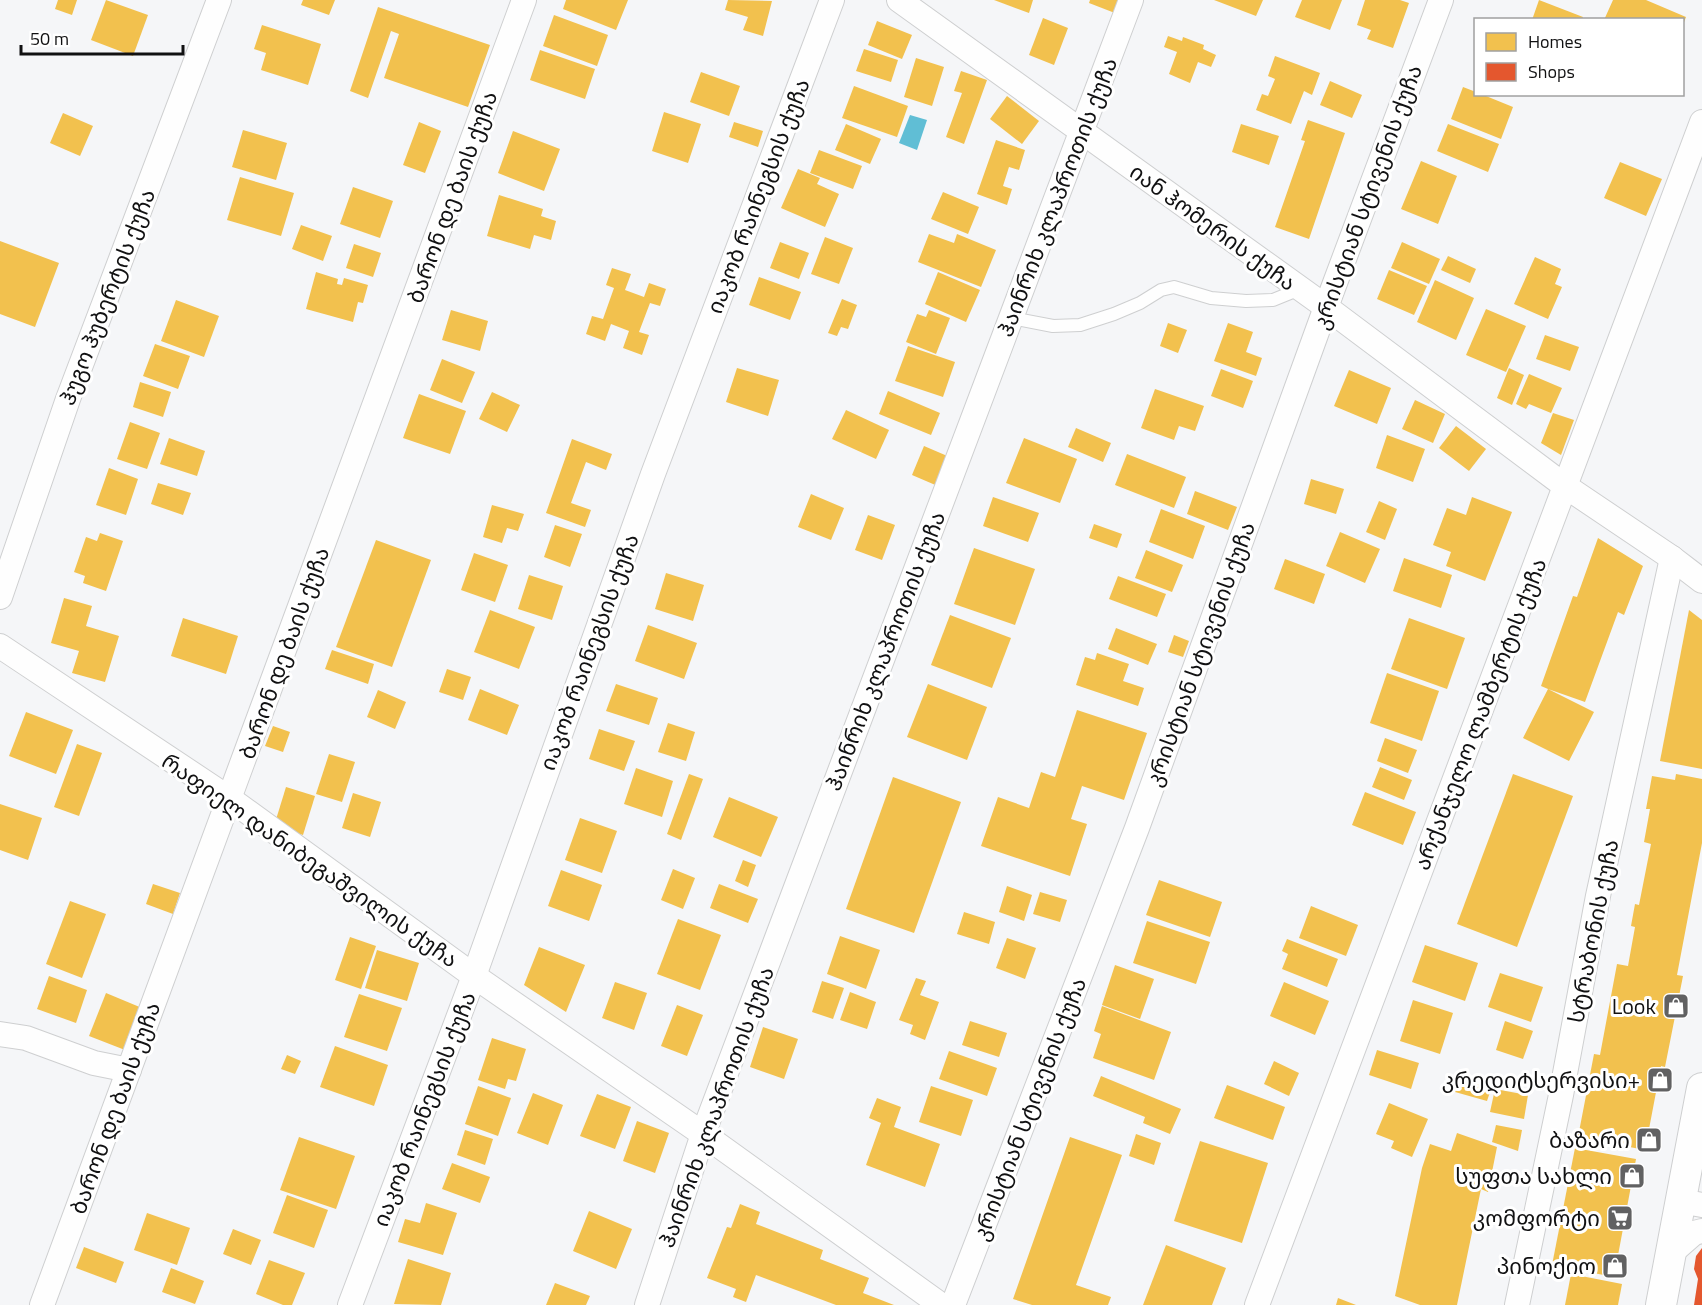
<svg xmlns="http://www.w3.org/2000/svg" width="1702" height="1305" font-family="'Titillium Web','Noto Sans Georgian',sans-serif">
<rect width="100%" height="100%" fill="#f5f6f8"/>
<path fill="#60bed5" d="M910,115L927,120L917,150L899,143Z"/>
<g fill="#f2c14e">
<path d="M58,0H77L72,15L55,9Z"/>
<path d="M106,0L148,15L133,56L91,40Z"/>
<path d="M303,0H335L329,15L301,5Z"/>
<path d="M566,0H628L616,30L563,9Z"/>
<path d="M728,0L772,1L763,36L743,30L748,17L725,10Z"/>
<path d="M994,0H1033L1029,13Z"/>
<path d="M1090,0H1125L1120,15L1089,3Z"/>
<path d="M1214,0H1263L1256,16Z"/>
<path d="M1302,0H1342L1330,30L1295,17Z"/>
<path d="M1365,0H1400L1409,3L1393,48L1367,39L1371,30L1357,25Z"/>
<path d="M1539,0L1583,17L1582,20H1532Z"/>
<path d="M1613,0H1646L1686,17L1683,25V20H1604Z"/>
<path d="M378,7L490,45L468,107L384,78L399,34L391,31L368,98L350,91Z"/>
<path d="M554,15L608,35L597,66L543,46Z"/>
<path d="M1043,18L1068,28L1054,65L1029,55Z"/>
<path d="M877,21L912,35L902,59L868,45Z"/>
<path d="M262,25L321,44L308,85L261,70L266,53L254,49Z"/>
<path d="M1168,36L1182,41L1183,37L1204,45L1203,49L1216,55L1211,67L1198,62L1190,83L1169,74L1177,52L1164,47Z"/>
<path d="M864,49L898,60L891,82L856,71Z"/>
<path d="M540,50L595,69L585,99L530,80Z"/>
<path d="M1275,56L1320,73L1312,95L1304,91L1291,124L1256,110L1262,94L1268,96L1275,79L1268,76Z"/>
<path d="M916,58L944,67L932,106L904,97Z"/>
<path d="M961,71L987,80L964,144L946,137L962,93L954,91Z"/>
<path d="M701,72L740,86L729,116L690,102Z"/>
<path d="M1330,81L1362,95L1352,118L1320,105Z"/>
<path d="M854,86L908,106L897,137L842,118Z"/>
<path d="M1463,87L1476,92V94H1481L1513,107L1501,139L1451,119Z"/>
<path d="M1007,96L1039,121L1022,144L990,119Z"/>
<path d="M664,112L701,124L688,163L652,151Z"/>
<path d="M63,113L93,126L80,156L50,143Z"/>
<path d="M1308,120L1345,133L1309,239L1275,227L1305,141L1301,140Z"/>
<path d="M419,122L441,131L425,173L403,165Z"/>
<path d="M734,122L763,131L758,147L729,137Z"/>
<path d="M846,124L881,139L870,164L835,150Z"/>
<path d="M1241,124L1279,136L1269,165L1232,152Z"/>
<path d="M1448,124L1499,144L1488,172L1437,151Z"/>
<path d="M243,130L287,143L276,180L232,167Z"/>
<path d="M513,131L560,149L544,191L498,173Z"/>
<path d="M996,140L1025,150L1019,170L1009,167L1003,186L1012,189L1007,205L977,194Z"/>
<path d="M819,150L862,166L853,189L810,173Z"/>
<path d="M1421,161L1457,176L1438,224L1401,209Z"/>
<path d="M1620,162L1662,179L1646,216L1604,198Z"/>
<path d="M798,169L820,178L817,184L839,194L825,227L781,208Z"/>
<path d="M240,177L294,193L281,236L227,220Z"/>
<path d="M353,187L393,201L380,238L340,224Z"/>
<path d="M943,192L979,207L968,234L931,219Z"/>
<path d="M499,195L543,209L541,216L556,221L551,240L534,235L530,249L487,236Z"/>
<path d="M301,225L332,236L323,261L292,249Z"/>
<path d="M929,234L954,243L957,234L996,250L981,287L918,262Z"/>
<path d="M825,237L853,248L839,284L811,274Z"/>
<path d="M0,241L59,263L35,327L0,314Z"/>
<path d="M780,242L809,253L799,279L770,268Z"/>
<path d="M1402,242L1440,259L1429,284L1391,268Z"/>
<path d="M354,244L381,253L373,277L346,268Z"/>
<path d="M1448,256L1476,269L1470,283L1441,270Z"/>
<path d="M1535,257L1561,269L1555,284L1562,287L1548,319L1514,304Z"/>
<path d="M612,268L631,274L625,290L644,297L649,283L666,289L660,306L650,303L639,332L649,335L642,355L623,348L629,331L611,324L605,341L586,334L592,316L603,319L614,288L606,285Z"/>
<path d="M1389,270L1427,286L1414,315L1377,299Z"/>
<path d="M316,272L338,279L337,284L342,285L344,278L368,285L363,303L358,302L353,322L306,309Z"/>
<path d="M938,272L980,290L966,322L925,304Z"/>
<path d="M759,277L801,292L790,320L749,305Z"/>
<path d="M1435,280L1474,298L1456,340L1417,322Z"/>
<path d="M842,299L857,305L848,329L841,327L837,336L828,333Z"/>
<path d="M176,300L219,316L204,357L161,341Z"/>
<path d="M1486,309L1526,326L1506,372L1466,355Z"/>
<path d="M451,310L488,321L480,351L442,340Z"/>
<path d="M929,310L950,318L936,354L906,342L917,314L926,317Z"/>
<path d="M1168,323L1187,330L1178,353L1160,346Z"/>
<path d="M1228,323L1253,332L1246,352L1262,358L1256,376L1214,361Z"/>
<path d="M1545,335L1579,347L1570,371L1536,359Z"/>
<path d="M155,344L190,356L178,389L143,376Z"/>
<path d="M908,346L955,362L943,397L895,381Z"/>
<path d="M442,359L475,372L462,403L430,390Z"/>
<path d="M737,368L779,380L768,416L726,402Z"/>
<path d="M1509,368L1524,375L1512,405L1497,398Z"/>
<path d="M1221,369L1253,381L1243,408L1211,396Z"/>
<path d="M1349,370L1391,388L1377,424L1334,406Z"/>
<path d="M1529,374L1562,388L1551,413L1529,404L1526,409L1516,404Z"/>
<path d="M140,382L171,392L163,417L133,407Z"/>
<path d="M1155,389L1204,406L1195,431L1179,426L1174,440L1141,428Z"/>
<path d="M888,391L940,413L931,435L879,414Z"/>
<path d="M492,392L520,405L507,432L479,419Z"/>
<path d="M419,394L466,411L450,454L403,438Z"/>
<path d="M1415,400L1445,414L1433,443L1402,429Z"/>
<path d="M846,410L889,430L876,459L832,439Z"/>
<path d="M1553,413L1574,420L1561,455L1541,443Z"/>
<path d="M130,422L160,433L147,469L117,459Z"/>
<path d="M1456,426L1486,449L1469,471L1439,448Z"/>
<path d="M1076,428L1111,443L1103,462L1068,447Z"/>
<path d="M1387,435L1425,449L1413,482L1376,468Z"/>
<path d="M169,438L205,451L197,476L160,464Z"/>
<path d="M1024,438L1077,459L1060,503L1006,483Z"/>
<path d="M572,439L612,454L606,470L586,462L571,503L591,510L585,527L546,513Z"/>
<path d="M924,446L952,458L940,487L912,475Z"/>
<path d="M1127,454L1186,477L1174,508L1115,485Z"/>
<path d="M109,468L138,479L126,515L96,505Z"/>
<path d="M1311,479L1344,489L1336,514L1304,504Z"/>
<path d="M158,483L191,493L183,515L151,504Z"/>
<path d="M1195,491L1237,507L1228,530L1187,514Z"/>
<path d="M811,494L844,508L831,540L798,527Z"/>
<path d="M993,497L1039,513L1028,542L983,526Z"/>
<path d="M1472,497L1512,512L1485,581L1446,566L1451,552L1433,545L1447,508L1466,515Z"/>
<path d="M1379,501L1397,509L1385,540L1366,532Z"/>
<path d="M492,505L524,514L518,531L507,528L502,543L483,537Z"/>
<path d="M1161,509L1205,526L1193,559L1149,542Z"/>
<path d="M868,515L895,525L882,560L855,550Z"/>
<path d="M1094,524L1122,534L1117,548L1089,538Z"/>
<path d="M555,525L582,534L570,567L544,557Z"/>
<path d="M1340,532L1380,549L1365,583L1326,566Z"/>
<path d="M100,533L123,541L106,591L83,583L85,576L74,572L86,537L97,541Z"/>
<path d="M1598,538L1643,566L1624,615L1618,612L1585,702L1548,689L1594,712L1569,761L1523,738L1548,689L1541,686L1573,596L1577,597Z"/>
<path d="M376,540L431,560L392,667L336,647Z"/>
<path d="M974,548L1035,569L1015,625L954,604Z"/>
<path d="M1146,550L1183,565L1172,592L1135,578Z"/>
<path d="M474,553L508,565L495,602L461,590Z"/>
<path d="M1404,558L1452,575L1441,608L1393,591Z"/>
<path d="M1285,559L1325,574L1314,604L1274,589Z"/>
<path d="M666,573L704,585L693,621L655,609Z"/>
<path d="M529,575L563,586L552,620L518,609Z"/>
<path d="M1118,576L1166,594L1157,617L1109,599Z"/>
<path d="M64,598L92,606L86,626L119,636L105,682L72,673L79,651L51,643Z"/>
<path d="M490,610L535,627L519,669L474,652Z"/>
<path d="M1689,610L1702,620V769L1660,761Z"/>
<path d="M950,615L1011,638L992,688L931,665Z"/>
<path d="M183,618L238,636L226,674L171,656Z"/>
<path d="M1409,618L1465,638L1447,689L1391,669Z"/>
<path d="M648,625L697,643L684,679L635,661Z"/>
<path d="M1116,628L1157,644L1148,665L1108,649Z"/>
<path d="M1174,635L1189,641L1183,657L1168,652Z"/>
<path d="M332,650L374,664L368,684L325,669Z"/>
<path d="M1097,653L1129,664L1123,681L1144,688L1138,706L1076,685L1085,657L1095,660Z"/>
<path d="M447,669L471,677L463,700L439,692Z"/>
<path d="M1387,673L1439,691L1422,741L1370,723Z"/>
<path d="M616,684L658,698L649,725L606,711Z"/>
<path d="M928,684L987,707L967,760L907,737Z"/>
<path d="M480,689L519,705L507,735L468,720Z"/>
<path d="M378,690L406,702L395,729L367,717Z"/>
<path d="M1077,710L1147,733L1124,800L1082,786L1071,819L1087,824L1070,876L981,846L998,797L1029,808L1041,772L1055,777Z"/>
<path d="M26,712L73,730L56,774L9,756Z"/>
<path d="M668,723L695,732L686,761L658,752Z"/>
<path d="M273,726L290,732L283,752L265,746Z"/>
<path d="M599,729L635,741L624,771L589,759Z"/>
<path d="M1385,738L1417,750L1408,773L1377,761Z"/>
<path d="M77,744L102,753L79,816L54,807Z"/>
<path d="M329,754L355,762L342,802L316,794Z"/>
<path d="M1380,767L1412,780L1404,800L1372,787Z"/>
<path d="M636,768L673,781L662,817L624,804Z"/>
<path d="M689,774L703,779L681,840L667,834Z"/>
<path d="M1513,774L1573,796L1517,947L1457,924Z"/>
<path d="M1676,774L1702,779V843L1677,975L1683,976L1665,1067L1661,1066L1645,1150L1578,1137L1594,1054L1600,1055L1617,964L1628,966L1635,927L1631,926L1635,904L1639,905L1651,844L1644,842L1650,809H1646L1652,776L1675,780Z"/>
<path d="M893,777L961,802L914,933L846,909Z"/>
<path d="M286,787L315,796L303,835L274,826Z"/>
<path d="M1365,792L1416,812L1403,845L1352,825Z"/>
<path d="M353,793L381,802L370,837L342,828Z"/>
<path d="M729,797L778,817L761,857L713,837Z"/>
<path d="M0,804L42,818L28,860L0,850Z"/>
<path d="M580,818L617,831L602,873L565,860Z"/>
<path d="M743,860L756,865L748,887L735,881Z"/>
<path d="M673,869L695,878L683,909L661,900Z"/>
<path d="M561,870L602,885L589,921L548,906Z"/>
<path d="M1159,880L1222,902L1210,937L1146,915Z"/>
<path d="M153,884L180,893L173,914L146,904Z"/>
<path d="M719,884L758,899L748,923L710,908Z"/>
<path d="M1007,886L1032,895L1024,921L999,912Z"/>
<path d="M1040,892L1067,900L1060,922L1033,914Z"/>
<path d="M70,901L106,914L82,978L46,964Z"/>
<path d="M1311,906L1358,925L1346,956L1299,938Z"/>
<path d="M964,912L995,922L989,944L957,934Z"/>
<path d="M678,919L721,935L700,990L657,974Z"/>
<path d="M1147,921L1210,942L1196,984L1133,963Z"/>
<path d="M840,936L880,950L866,989L827,974Z"/>
<path d="M350,937L376,946L361,989L335,980Z"/>
<path d="M1007,938L1036,948L1025,979L996,968Z"/>
<path d="M1287,939L1338,959L1327,987L1282,969L1288,954L1282,951Z"/>
<path d="M1425,945L1478,963L1465,1001L1412,982Z"/>
<path d="M539,947L585,965L566,1012L524,985Z"/>
<path d="M377,950L419,963L407,1001L365,988Z"/>
<path d="M1115,965L1154,979L1140,1019L1102,1005Z"/>
<path d="M1500,973L1543,987L1531,1022L1488,1007Z"/>
<path d="M49,976L87,990L76,1023L37,1009Z"/>
<path d="M916,978L926,981L920,995L939,1002L925,1040L910,1034L913,1025L899,1020Z"/>
<path d="M822,981L844,988L833,1019L812,1012Z"/>
<path d="M615,982L647,993L634,1030L602,1018Z"/>
<path d="M1284,982L1329,1001L1315,1035L1270,1016Z"/>
<path d="M850,992L876,1002L867,1029L840,1020Z"/>
<path d="M106,993L142,1008L125,1050L89,1036Z"/>
<path d="M359,994L402,1008L387,1051L344,1037Z"/>
<path d="M1413,1000L1453,1013L1440,1054L1400,1041Z"/>
<path d="M677,1005L703,1015L687,1056L661,1046Z"/>
<path d="M1102,1006L1171,1032L1154,1080L1093,1058L1101,1034L1094,1031Z"/>
<path d="M970,1021L1007,1033L999,1057L962,1045Z"/>
<path d="M1505,1021L1533,1031L1523,1059L1496,1050Z"/>
<path d="M763,1027L798,1039L784,1079L750,1067Z"/>
<path d="M492,1038L526,1049L516,1081L508,1079L505,1089L478,1080Z"/>
<path d="M335,1046L388,1065L374,1106L320,1087Z"/>
<path d="M1377,1050L1419,1063L1411,1089L1369,1075Z"/>
<path d="M949,1051L997,1068L987,1096L939,1079Z"/>
<path d="M287,1055L301,1061L295,1074L281,1069Z"/>
<path d="M1274,1061L1299,1073L1289,1096L1264,1084Z"/>
<path d="M1461,1073L1493,1083L1487,1101L1455,1092Z"/>
<path d="M1101,1076L1181,1109L1170,1134L1143,1123L1145,1117L1093,1096Z"/>
<path d="M1227,1085L1285,1107L1273,1140L1214,1118Z"/>
<path d="M478,1086L511,1098L498,1136L465,1124Z"/>
<path d="M931,1086L973,1100L961,1136L919,1122Z"/>
<path d="M1495,1089L1528,1095L1524,1119L1490,1112Z"/>
<path d="M533,1093L563,1105L548,1145L517,1133Z"/>
<path d="M597,1094L631,1107L615,1149L580,1136Z"/>
<path d="M877,1098L901,1107L894,1127L940,1144L925,1187L866,1165L881,1123L869,1118Z"/>
<path d="M1389,1103L1428,1119L1412,1157L1391,1148L1394,1141L1376,1134Z"/>
<path d="M637,1121L669,1133L655,1173L623,1161Z"/>
<path d="M1496,1125L1522,1130L1518,1151L1492,1142Z"/>
<path d="M465,1130L493,1139L485,1165L457,1155Z"/>
<path d="M1457,1133L1497,1147L1488,1192L1481,1189L1457,1305H1420L1395,1296L1422,1168L1430,1144L1451,1151Z"/>
<path d="M1136,1134L1161,1143L1154,1165L1129,1156Z"/>
<path d="M299,1137L355,1156L336,1209L280,1190Z"/>
<path d="M1070,1137L1122,1155L1076,1285L1111,1297L1108,1305H1032L1013,1299Z"/>
<path d="M1200,1141L1268,1163L1242,1243L1174,1221Z"/>
<path d="M1575,1148L1636,1159L1614,1277L1552,1265Z"/>
<path d="M452,1163L490,1177L480,1203L442,1189Z"/>
<path d="M287,1195L328,1210L314,1248L273,1233Z"/>
<path d="M426,1203L457,1213L443,1255L398,1242L405,1219L420,1223Z"/>
<path d="M740,1204L760,1212L756,1224L823,1250L820,1259L869,1278L863,1293L894,1305H836L756,1275L746,1302L733,1297L736,1289L707,1278L727,1227L731,1228Z"/>
<path d="M589,1211L632,1229L616,1269L573,1251Z"/>
<path d="M147,1213L190,1228L177,1265L134,1250Z"/>
<path d="M233,1229L261,1240L251,1265L223,1254Z"/>
<path d="M1166,1245L1226,1268L1212,1305H1143Z"/>
<path d="M84,1247L124,1262L116,1283L76,1268Z"/>
<path d="M408,1259L451,1273L441,1305L394,1304Z"/>
<path d="M269,1260L305,1273L292,1305H283L256,1294Z"/>
<path d="M171,1268L204,1281L195,1304L162,1292Z"/>
<path d="M1571,1274L1622,1284L1618,1305H1565Z"/>
<path d="M555,1283L590,1296L586,1305H546Z"/>
<path d="M1338,1298L1356,1305H1336Z"/>
</g>
<path fill="#e4572e" d="M1702,1248V1305H1694L1698,1279L1694,1269L1696,1256Z"/>
<g fill="none" stroke-linecap="round" stroke-linejoin="round">
<defs>
<path id="service" d="M1011,318L1053,326L1080,325L1114,314L1140,303L1161,290L1174,287L1211,298L1246,301L1273,300L1300,289"/>
<g id="minor">
<path d="M899,0L1326,307L1565,486L1672,558L1702,581"/>
<path d="M0,597L68,399L219,0"/>
<path d="M0,646L230,799L474,976L703,1134L941,1305"/>
<path d="M0,1034L26,1038L94,1063L129,1070"/>
<path d="M1680,1201L1702,1205"/>
<path d="M1670,1254L1694,1233L1702,1231"/>
<path d="M42,1305L524,0"/>
<path d="M350,1305L474,976L653,474L832,0"/>
<path d="M647,1305L703,1134L1131,0"/>
<path d="M953,1305L1137,828L1326,307L1441,0"/>
<path d="M1257,1305L1702,122"/>
<path d="M1517,1305L1561,1095L1598,896L1672,558"/>
</g>
<path id="tertiary" d="M1661,1305L1702,1088"/>
</defs>
<use href="#service" stroke="#cecfd0" stroke-width="14"/>
<use href="#minor" stroke="#cecfd0" stroke-width="26"/>
<use href="#tertiary" stroke="#cecfd0" stroke-width="32"/>
<use href="#service" stroke="#fefefe" stroke-width="12"/>
<use href="#minor" stroke="#fefefe" stroke-width="24"/>
<use href="#tertiary" stroke="#fefefe" stroke-width="30"/>
</g>
<defs>
<symbol id="shop-square" viewBox="-11 -11 22 22"><rect x="-9" y="-9" width="18" height="18" rx="4" fill="#616162" stroke="#fff"/><path d="M-5-2.5h2.3a2.7 3.5 0 0 1 5.4 0H5L5.5 6h-11ZM-1.5-2.5h3a1.5 2.3 0 0 0-3 0Z" fill="#fff"/></symbol>
<symbol id="supermarket-square" viewBox="-11 -11 22 22"><rect x="-9" y="-9" width="18" height="18" rx="4" fill="#616162" stroke="#fff"/><path d="M-6-5.5h2.5l.6 2H6L4.5 2H-2.5L-4.4-4H-6ZM-1.5 3.2a1.3 1.3 0 1 0 .1 0ZM3 3.2a1.3 1.3 0 1 0 .1 0Z" fill="#fff"/></symbol>
</defs>
<g fill-rule="evenodd">
<use href="#shop-square" x="1661" y="991" width="30" height="30"/>
<use href="#shop-square" x="1645" y="1065" width="30" height="30"/>
<use href="#shop-square" x="1634" y="1125" width="30" height="30"/>
<use href="#shop-square" x="1617" y="1161" width="30" height="30"/>
<use href="#supermarket-square" x="1605" y="1203" width="30" height="30"/>
<use href="#shop-square" x="1600" y="1251" width="30" height="30"/>
</g>
<g text-anchor="middle" stroke-width="6" stroke-linejoin="round" paint-order="stroke">
<g font-size="22" fill="#111112" stroke="#fff">
<text transform="translate(758 196) rotate(-69)" y="8">იაკობ რაინეგსის ქუჩა</text>
<text transform="translate(452 197) rotate(-70)" y="8">ბარონ დე ბაის ქუჩა</text>
<text transform="translate(1057 197) rotate(-69)" y="8">ჰაინრიხ კლაპროთის ქუჩა</text>
<text transform="translate(1367 197) rotate(-70)" y="8">კრისტიან სტივენის ქუჩა</text>
<text transform="translate(1213 227) rotate(36)" y="8">იან ჰომერის ქუჩა</text>
<text transform="translate(107 297) rotate(-69)" y="8">ჰუგო ჰუბერტის ქუჩა</text>
<text transform="translate(885 651) rotate(-69)" y="8">ჰაინრიხ კლაპროთის ქუჩა</text>
<text transform="translate(589 652) rotate(-70)" y="8">იაკობ რაინეგსის ქუჩა</text>
<text transform="translate(284 653) rotate(-70)" y="8">ბარონ დე ბაის ქუჩა</text>
<text transform="translate(1200 654) rotate(-70)" y="8">კრისტიან სტივენის ქუჩა</text>
<text transform="translate(1480 714) rotate(-69)" y="8">არქანჯელო ლამბერტის ქუჩა</text>
<text transform="translate(310 860) rotate(35)" y="8">რაფიელ დანიბეგაშვილის ქუჩა</text>
<text transform="translate(1593 931) rotate(-79)" y="8">სტრაბონის ქუჩა</text>
<text transform="translate(716 1107) rotate(-70)" y="8">ჰაინრიხ კლაპროთის ქუჩა</text>
<text transform="translate(115 1108) rotate(-70)" y="8">ბარონ დე ბაის ქუჩა</text>
<text transform="translate(424 1109) rotate(-69)" y="8">იაკობ რაინეგსის ქუჩა</text>
<text transform="translate(1029 1109) rotate(-69)" y="8">კრისტიან სტივენის ქუჩა</text>
</g>
<g font-size="22" fill="#111112" stroke="#fff" text-anchor="end">
<text x="1656" y="1014">Look</text>
<text x="1640" y="1088">კრედიტსერვისი+</text>
<text x="1630" y="1148">ბაზარი</text>
<text x="1612" y="1184">სუფთა სახლი</text>
<text x="1600" y="1226">კომფორტი</text>
<text x="1596" y="1274">პინოქიო</text>
</g>
</g>
<rect x="1474" y="18" width="210" height="78" fill="#ffffff" stroke="#a0a0a0" stroke-width="1.5"/>
<rect x="1486" y="33" width="30" height="18" fill="#f2c14e" stroke="#a0a0a0" stroke-width="1.5"/>
<text x="1528" y="48" font-size="18" fill="#111112">Homes</text>
<rect x="1486" y="63" width="30" height="18" fill="#e4572e" stroke="#a0a0a0" stroke-width="1.5"/>
<text x="1528" y="78" font-size="18" fill="#111112">Shops</text>
<path d="M21 45v9h162v-9" fill="none" stroke="#111112" stroke-width="3"/>
<text x="30" y="45" font-size="18" fill="#111112" stroke="#ffffff" stroke-width="4.5" paint-order="stroke">50 m</text>
</svg>
